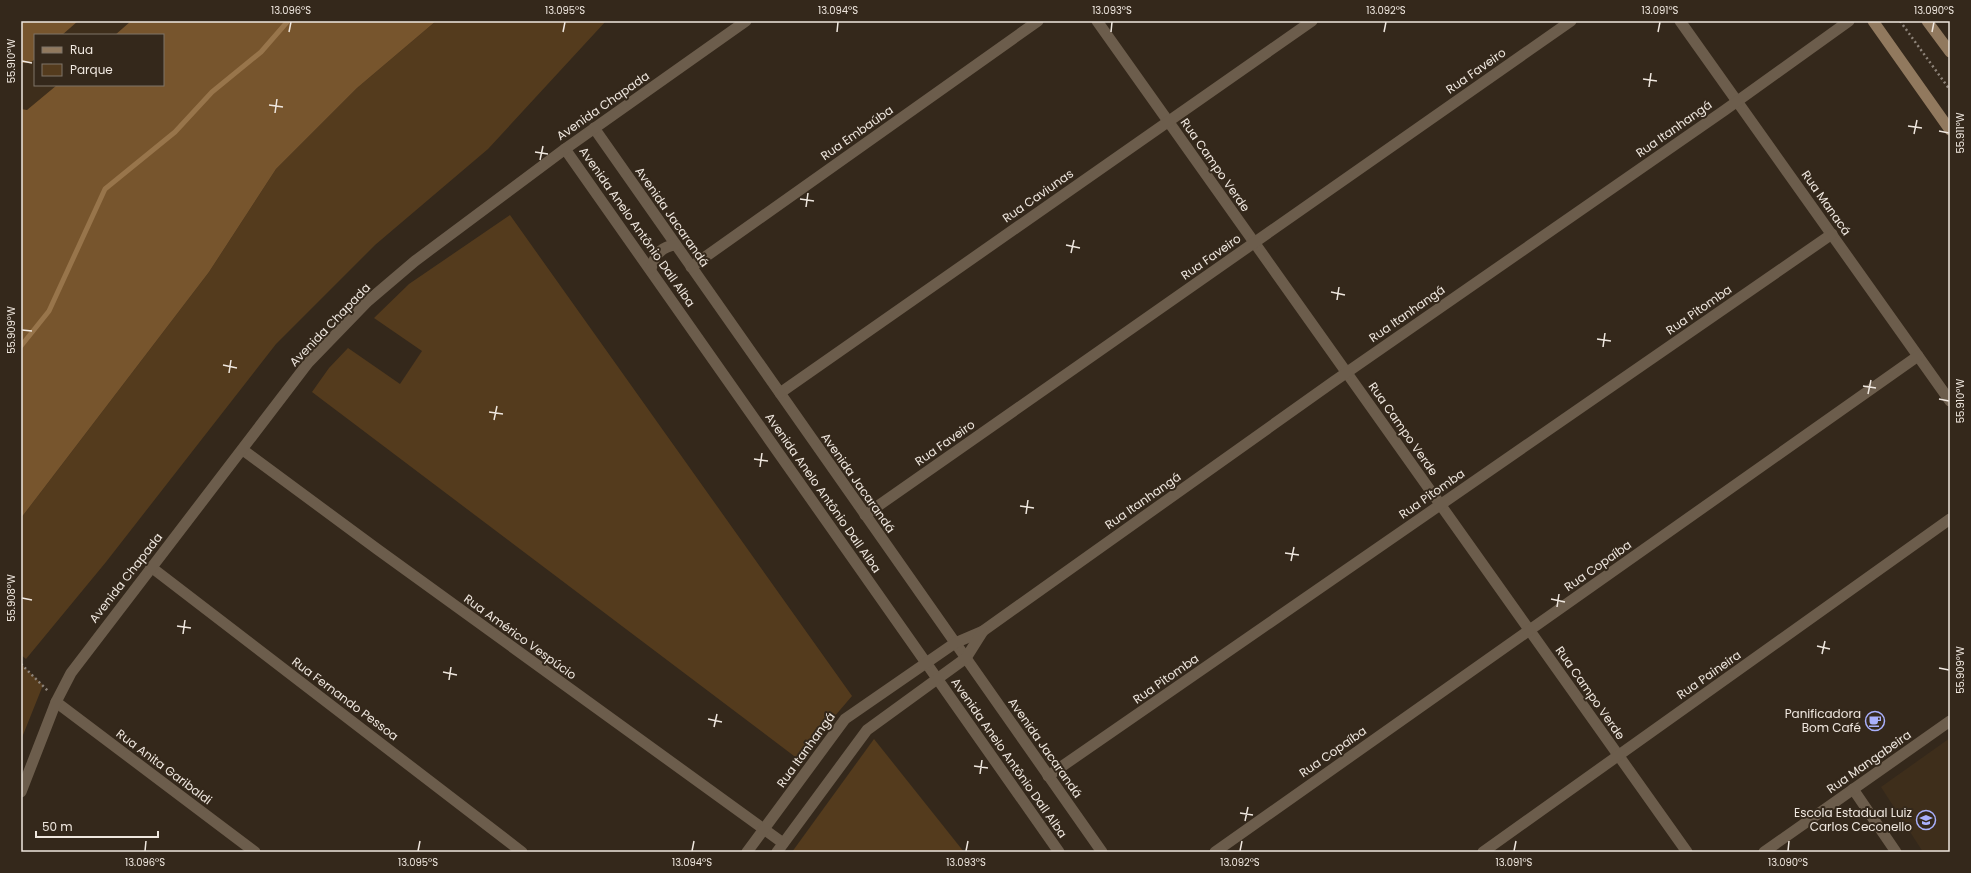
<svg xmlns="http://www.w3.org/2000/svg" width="1971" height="873" font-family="Poppins,sans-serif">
<rect width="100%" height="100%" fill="#34281b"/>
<g fill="#3e2e1b">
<path d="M21,21H131L115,35H35V85H57L27,111L21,109Z"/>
<path d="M1950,738V852H1923L1881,787Z"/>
</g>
<g fill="#543b1d">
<path d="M436,21H606L488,149L375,245L276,344L106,562L26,659L21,655V518L209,272L276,169L357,88Z"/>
<path d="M510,215L852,696L798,759L312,392L329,368L348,348L400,384L422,351L374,318L409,284Z"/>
<path d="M21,664L43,685L21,740Z"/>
<path d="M874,739L964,852H792Z"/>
</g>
<g fill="#77552d">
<path d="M21,21H78L62,35H35V59L30,63H21Z"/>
<path d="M131,21H436L357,88L276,169L209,272L21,518V109L27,110L57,85H163V35H115Z"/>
</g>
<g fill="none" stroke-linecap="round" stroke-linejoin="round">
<path stroke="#98754b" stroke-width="5" d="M21,346L49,311L105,189L175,132L212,92L261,52L288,21"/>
<g stroke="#8d8379" stroke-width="2.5" stroke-dasharray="2 3" stroke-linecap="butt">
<path d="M1900,21L1950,90"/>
<path d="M21,664L48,691"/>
</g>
<g stroke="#6c5d4c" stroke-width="11">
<path d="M1097,21L1687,852"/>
<path d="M1680,21L1950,401"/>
<path d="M594,128L1102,852"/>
<path d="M565,149L1059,852"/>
<path d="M691,267L1038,21"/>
<path d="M651,269C654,256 661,246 676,245"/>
<path d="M780,393L1312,21"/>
<path d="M243,450L377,549L783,843"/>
<path d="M865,515L1571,21"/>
<path d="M151,567L522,852"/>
<path d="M56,702L255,852"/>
<path d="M1048,776L1832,234"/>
<path d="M1853,789L1896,852"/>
<path d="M1215,852L1918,356"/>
<path d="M1483,852L1950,519"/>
<path d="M1764,852L1950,721"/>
</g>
<g stroke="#6c5d4c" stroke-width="11">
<path d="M21,792L56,702L71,673L308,363L368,301L415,261L565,149L746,21"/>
<path d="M747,852L845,719L955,643L983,631L1333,382L1725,110L1849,21"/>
<path d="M777,852L867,730L966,658L983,631"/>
</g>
<g stroke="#91795e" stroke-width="11">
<path d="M1873,21L1950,130"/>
<path d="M1927,21L1950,52"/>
</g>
</g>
<path fill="none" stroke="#efe7df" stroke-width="1.5" d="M289,32L291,22M563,32L565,22M837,32L838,22M1111,32L1112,22M1384,32L1386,22M1658,32L1660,22M1932,32L1934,22M22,61L32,63M1643,79L1657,81M1649,87L1651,73M269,105L283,107M275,113L277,99M1908,126L1922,128M1939,131L1949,133M1914,134L1917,120M535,152L548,154M540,160L543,146M800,199L814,201M806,207L808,193M1066,245L1080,248M1071,253L1074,240M1331,292L1345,295M1337,300L1339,287M22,330L32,331M1597,339L1611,341M1603,347L1605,333M223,365L237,368M229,373L231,360M1863,386L1876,388M1868,394L1871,380M1939,399L1949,401M489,412L503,414M494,420L497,406M754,459L768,461M760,467L762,453M1020,506L1034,508M1026,514L1028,500M1285,553L1299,555M1291,561L1294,547M22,598L32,600M1551,599L1565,602M1557,607L1559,594M177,626L191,628M183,634L185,620M1817,646L1830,649M1822,654L1825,641M1939,668L1949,670M443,672L457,675M449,680L451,667M708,719L722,722M714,727L717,714M974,766L988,768M980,774L982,760M1240,813L1253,815M1245,821L1248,807M145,851L146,841M418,851L420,841M692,851L694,841M966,851L968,841M1240,851L1242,841M1514,851L1516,841M1788,851L1789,841"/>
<defs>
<symbol id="cafe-ring" viewBox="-11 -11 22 22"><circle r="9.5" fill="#34281b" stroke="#a9b0fc" stroke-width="1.5"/><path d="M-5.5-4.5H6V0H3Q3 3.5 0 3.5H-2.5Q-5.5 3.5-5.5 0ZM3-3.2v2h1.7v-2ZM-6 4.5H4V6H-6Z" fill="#a9b0fc"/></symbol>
<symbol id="school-ring" viewBox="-11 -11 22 22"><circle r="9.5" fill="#34281b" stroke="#a9b0fc" stroke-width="1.5"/><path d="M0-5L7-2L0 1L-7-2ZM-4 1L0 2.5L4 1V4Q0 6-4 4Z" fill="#a9b0fc"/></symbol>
</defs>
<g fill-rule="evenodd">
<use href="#cafe-ring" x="1864" y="710" width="22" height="22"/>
<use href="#school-ring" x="1915" y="809" width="22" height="22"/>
</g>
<g text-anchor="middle" stroke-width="4" stroke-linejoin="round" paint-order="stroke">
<g font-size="12" fill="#efe7df" stroke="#34281b">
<text transform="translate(1476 71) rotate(-35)" y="4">Rua Faveiro</text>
<text transform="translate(603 106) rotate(-35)" y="4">Avenida Chapada</text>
<text transform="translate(1674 129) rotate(-35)" y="4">Rua Itanhangá</text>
<text transform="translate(857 133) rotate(-35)" y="4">Rua Embaúba</text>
<text transform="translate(1215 165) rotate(55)" y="4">Rua Campo Verde</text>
<text transform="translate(1038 196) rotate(-35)" y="4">Rua Caviunas</text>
<text transform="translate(1826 203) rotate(55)" y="4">Rua Manacá</text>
<text transform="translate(672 217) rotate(55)" y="4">Avenida Jacarandá</text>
<text transform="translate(637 227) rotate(55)" y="4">Avenida Anelo Antônio Dall Alba</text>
<text transform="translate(1211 257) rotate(-35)" y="4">Rua Faveiro</text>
<text transform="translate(1699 310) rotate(-35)" y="4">Rua Pitomba</text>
<text transform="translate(1407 314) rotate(-35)" y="4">Rua Itanhangá</text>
<text transform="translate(330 325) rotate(-46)" y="4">Avenida Chapada</text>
<text transform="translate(1403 429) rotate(55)" y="4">Rua Campo Verde</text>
<text transform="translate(945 443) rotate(-35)" y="4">Rua Faveiro</text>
<text transform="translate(858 483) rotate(55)" y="4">Avenida Jacarandá</text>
<text transform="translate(823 493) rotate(55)" y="4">Avenida Anelo Antônio Dall Alba</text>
<text transform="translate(1432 494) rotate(-35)" y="4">Rua Pitomba</text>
<text transform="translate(1143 501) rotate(-35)" y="4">Rua Itanhangá</text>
<text transform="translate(1598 566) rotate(-35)" y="4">Rua Copaíba</text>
<text transform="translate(126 578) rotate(-52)" y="4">Avenida Chapada</text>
<text transform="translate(520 637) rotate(36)" y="4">Rua Américo Vespúcio</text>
<text transform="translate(1709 675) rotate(-35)" y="4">Rua Paineira</text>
<text transform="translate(1166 679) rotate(-35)" y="4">Rua Pitomba</text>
<text transform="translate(1590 693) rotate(55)" y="4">Rua Campo Verde</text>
<text transform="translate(345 699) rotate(37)" y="4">Rua Fernando Pessoa</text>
<text transform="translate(1045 748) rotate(55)" y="4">Avenida Jacarandá</text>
<text transform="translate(806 750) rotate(-54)" y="4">Rua Itanhangá</text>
<text transform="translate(1333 752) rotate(-35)" y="4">Rua Copaíba</text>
<text transform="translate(1009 758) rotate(55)" y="4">Avenida Anelo Antônio Dall Alba</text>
<text transform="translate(1869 762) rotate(-35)" y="4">Rua Mangabeira</text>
<text transform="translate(164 767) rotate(37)" y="4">Rua Anita Garibaldi</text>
</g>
<g font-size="12" fill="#efe7df" stroke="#34281b" text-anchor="end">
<text x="1861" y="718">Panificadora<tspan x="1861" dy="14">Bom Café</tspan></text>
<text x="1912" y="817">Escola Estadual Luiz<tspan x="1912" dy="14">Carlos Ceconello</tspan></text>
</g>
</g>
<rect width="1971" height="873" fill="none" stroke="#34281b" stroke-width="44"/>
<rect x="34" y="34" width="130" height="52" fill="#34281b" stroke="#7f7469"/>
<rect x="42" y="47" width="20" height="6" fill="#91795e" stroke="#7f7469"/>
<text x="70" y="54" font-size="12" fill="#efe7df">Rua</text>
<rect x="42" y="64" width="20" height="12" fill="#543b1d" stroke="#7f7469"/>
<text x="70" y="74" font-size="12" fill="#efe7df">Parque</text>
<path d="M36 831v6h122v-6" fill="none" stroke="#efe7df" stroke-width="2"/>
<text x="42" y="831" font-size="12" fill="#efe7df" stroke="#34281b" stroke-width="3" paint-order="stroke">50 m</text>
<rect x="22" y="22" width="1927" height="829" fill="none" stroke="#efe7df" stroke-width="1.5"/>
<g font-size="10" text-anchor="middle" fill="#efe7df">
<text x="291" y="14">13.096°S</text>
<text x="565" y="14">13.095°S</text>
<text x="838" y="14">13.094°S</text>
<text x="1112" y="14">13.093°S</text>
<text x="1386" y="14">13.092°S</text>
<text x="1660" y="14">13.091°S</text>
<text x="1934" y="14">13.090°S</text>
<text transform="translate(11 61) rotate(-90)" y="4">55.910°W</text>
<text transform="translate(1960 133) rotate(-90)" y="4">55.911°W</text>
<text transform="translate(11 330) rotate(-90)" y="4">55.909°W</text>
<text transform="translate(1960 401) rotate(-90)" y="4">55.910°W</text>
<text transform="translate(11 598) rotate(-90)" y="4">55.908°W</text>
<text transform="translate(1960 670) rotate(-90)" y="4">55.909°W</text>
<text x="145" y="866">13.096°S</text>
<text x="418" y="866">13.095°S</text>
<text x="692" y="866">13.094°S</text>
<text x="966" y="866">13.093°S</text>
<text x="1240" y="866">13.092°S</text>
<text x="1514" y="866">13.091°S</text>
<text x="1788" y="866">13.090°S</text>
</g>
</svg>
